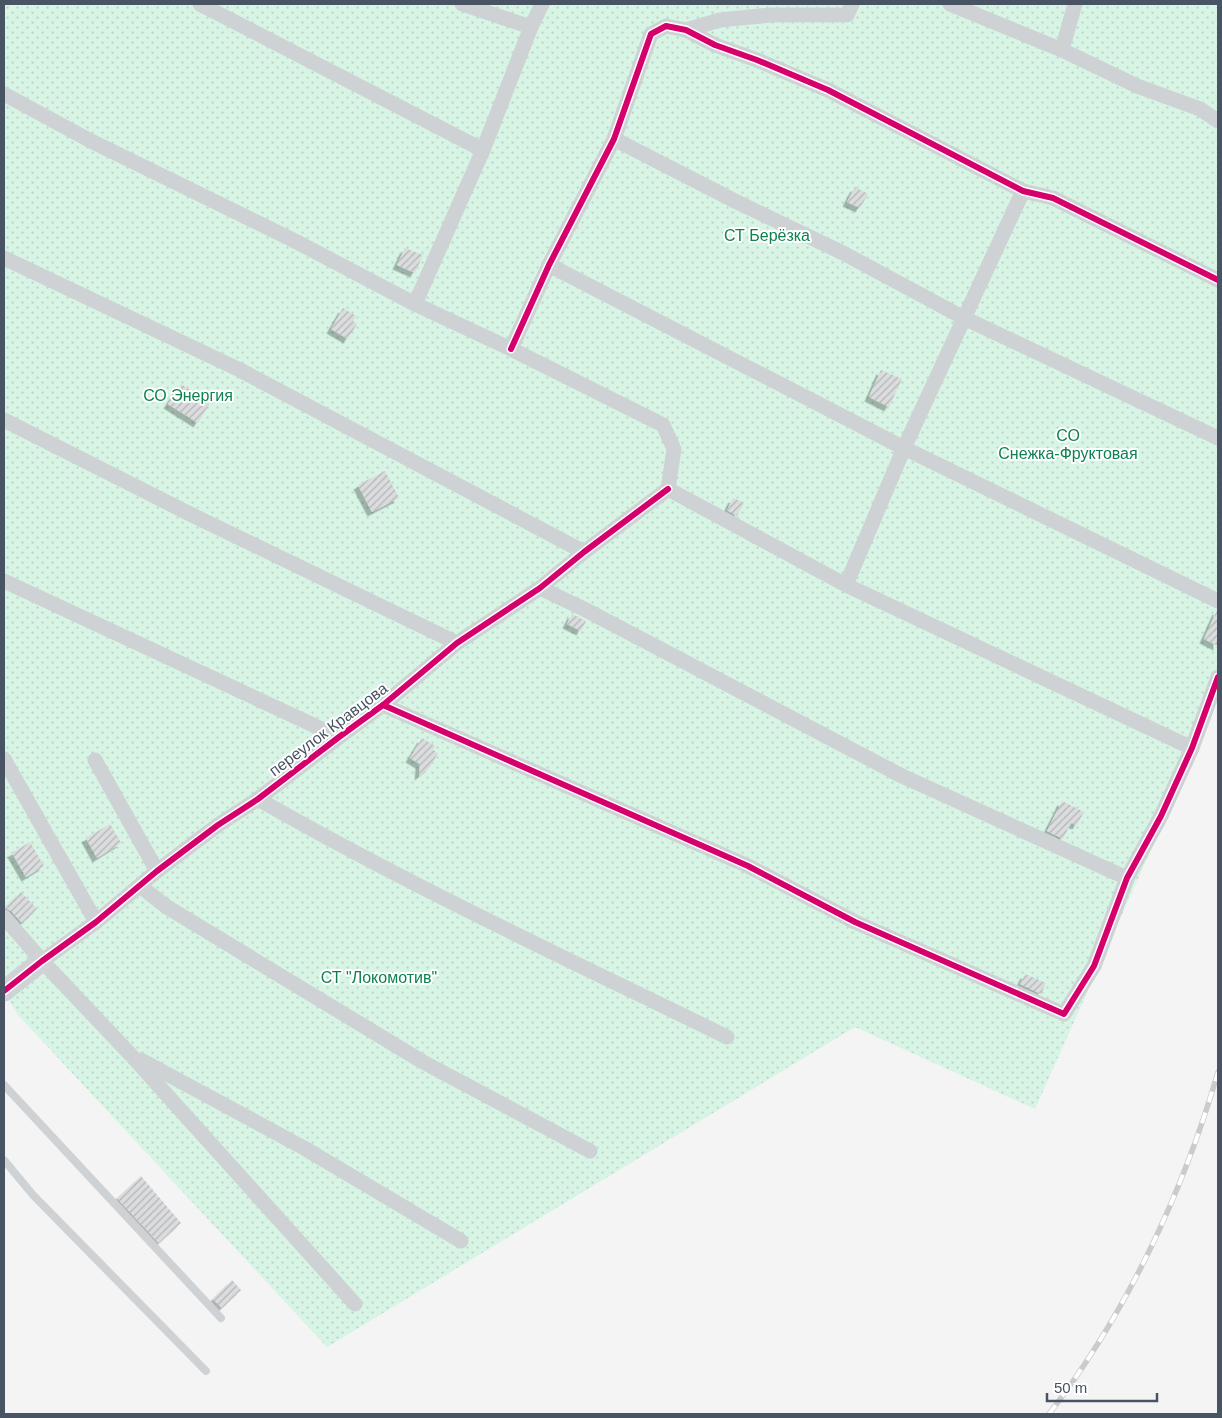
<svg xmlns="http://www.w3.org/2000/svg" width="1222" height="1418" font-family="Helvetica,sans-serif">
<defs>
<pattern id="garden-dots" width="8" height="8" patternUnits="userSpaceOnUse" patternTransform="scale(1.25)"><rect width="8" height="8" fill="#d7f4e5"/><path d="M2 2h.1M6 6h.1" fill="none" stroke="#bad3c7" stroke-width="1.8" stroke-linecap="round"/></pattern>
<pattern id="building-hatch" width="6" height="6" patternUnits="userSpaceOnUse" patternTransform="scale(1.25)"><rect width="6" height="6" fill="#dbdcde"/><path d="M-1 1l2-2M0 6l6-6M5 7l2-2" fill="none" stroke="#b4b5b8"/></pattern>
<filter id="shadow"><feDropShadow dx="-4.5" dy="4.5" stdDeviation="0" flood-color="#0004"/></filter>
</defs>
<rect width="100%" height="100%" fill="#f4f4f4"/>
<path fill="url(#garden-dots)" d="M4,4H1218V700L1035,1109L855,1027L327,1347L18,1015L4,992Z"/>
<g fill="url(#building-hatch)" filter="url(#shadow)">
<path d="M855,187L868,194L860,208L847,202Z"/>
<path d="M405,248L423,255L415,273L397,265Z"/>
<path d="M343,308L356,316L353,321L357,324L348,339L331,329Z"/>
<path d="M881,370L902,379L889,407L869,397Z"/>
<path d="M181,384L210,403L198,423L168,404Z"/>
<path d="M385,471L399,498L372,512L358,485Z"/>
<path d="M733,498L744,503L737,516L727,510Z"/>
<path d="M1217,610H1218V646L1204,639Z"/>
<path d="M572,614L586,621L581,631L567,624Z"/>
<path d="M422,738L435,746L433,750L438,753L430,767L419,776L420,764L410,758Z"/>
<path d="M1062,801L1084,812L1077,825L1071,823L1063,839L1047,831Z"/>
<path d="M110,824L121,843L97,858L86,838Z"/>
<path d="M30,842L44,866L26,877L12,853Z"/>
<path d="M21,892L37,909L22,923L11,911L5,908Z"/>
<path d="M1025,974L1046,983L1041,994L1020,984Z"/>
<path d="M141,1176L181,1223L159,1243L117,1198Z"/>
<path d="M232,1280L241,1290L222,1308L213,1299Z"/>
</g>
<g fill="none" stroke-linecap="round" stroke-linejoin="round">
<g stroke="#cfd2d5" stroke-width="8">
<path d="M4,1085L221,1318"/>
<path d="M4,1160L33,1195L206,1371"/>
</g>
<g stroke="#cfd2d5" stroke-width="15">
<path d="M200,4L483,150"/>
<path d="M462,4L531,27"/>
<path d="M950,4L1062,50L1137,86L1200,109L1218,121"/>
<path d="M686,30L720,20L770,15H847L852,4"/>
<path d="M1062,50L1075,4"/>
<path d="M4,94L89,140L295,241L415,304L511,349L663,425L674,449L668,489"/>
<path d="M614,139L737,202L843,253L964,318L1218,438"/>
<path d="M4,258L240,370L584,552"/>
<path d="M549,265L904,448L1218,601"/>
<path d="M415,304L483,150L531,27L542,4"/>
<path d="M511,349L549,265L614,139L651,34L666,26L686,30L715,45L757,60L828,90L1023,191L1053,198L1218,280"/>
<path d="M4,420L190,514L457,643"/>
<path d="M668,489L846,585L1192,748"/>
<path d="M4,581L339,737"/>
<path d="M846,585L904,448L1023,191"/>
<path d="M540,588L584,609L902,776L1127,878"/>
<path d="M383,705L748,866L855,922L1064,1014L1094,966L1127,878L1161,816L1192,748L1218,677"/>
<path d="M4,759L96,922"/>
<path d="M95,760L157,871"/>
<path d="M258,799C410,886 570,960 727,1037"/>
<path d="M140,886L167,907L423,1062L590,1151"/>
<path d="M4,917L42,961L131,1055L355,1304"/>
<path d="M42,961L96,922L157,871L218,825L258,799L339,737L383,705L457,643L540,588L584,552L668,489"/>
<path d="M141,1060L304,1148L461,1241"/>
</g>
<path stroke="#d0d3d6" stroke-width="21" d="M4,991L42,961"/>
<defs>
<path id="rail" d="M1049,1414C1126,1314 1183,1193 1218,1072"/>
</defs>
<use href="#rail" stroke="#cacbce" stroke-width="5.5"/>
<use href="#rail" stroke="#fff" stroke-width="4" stroke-dasharray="11" stroke-linecap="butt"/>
<defs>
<g id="cycleway">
<path d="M511,349L549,265L614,139L651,34L666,26L686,30L715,45L757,60L828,90L1023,191L1053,198L1218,280"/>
<path d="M383,705L748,866L855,922L1064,1014L1094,966L1127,878L1161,816L1192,748L1218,677"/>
<path d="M4,991L42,961L96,922L157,871L218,825L258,799L339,737L383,705L457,643L540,588L584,552L668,489"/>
</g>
</defs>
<use href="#cycleway" stroke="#fff" stroke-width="9"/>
<use href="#cycleway" stroke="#d6006c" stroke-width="6"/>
</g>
<g text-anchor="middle" stroke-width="4" stroke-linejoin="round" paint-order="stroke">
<g font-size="16" fill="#0f8252" stroke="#fff">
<text x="767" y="241">СТ Берёзка</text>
<text x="188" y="401">СО Энергия</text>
<text x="1068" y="441">СО<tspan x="1068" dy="18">Снежка-Фруктовая</tspan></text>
<text x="379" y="983">СТ "Локомотив"</text>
</g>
<g font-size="16" fill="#485463" stroke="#fff">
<text transform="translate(328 729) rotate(-37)" y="6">переулок Кравцова</text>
</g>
</g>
<rect width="1222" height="1418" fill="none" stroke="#485463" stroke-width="10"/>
<path d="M1047 1393v8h110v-8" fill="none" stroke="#485463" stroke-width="2.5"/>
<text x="1054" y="1393" font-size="15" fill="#485463" stroke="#ffffff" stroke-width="4" paint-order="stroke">50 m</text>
</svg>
